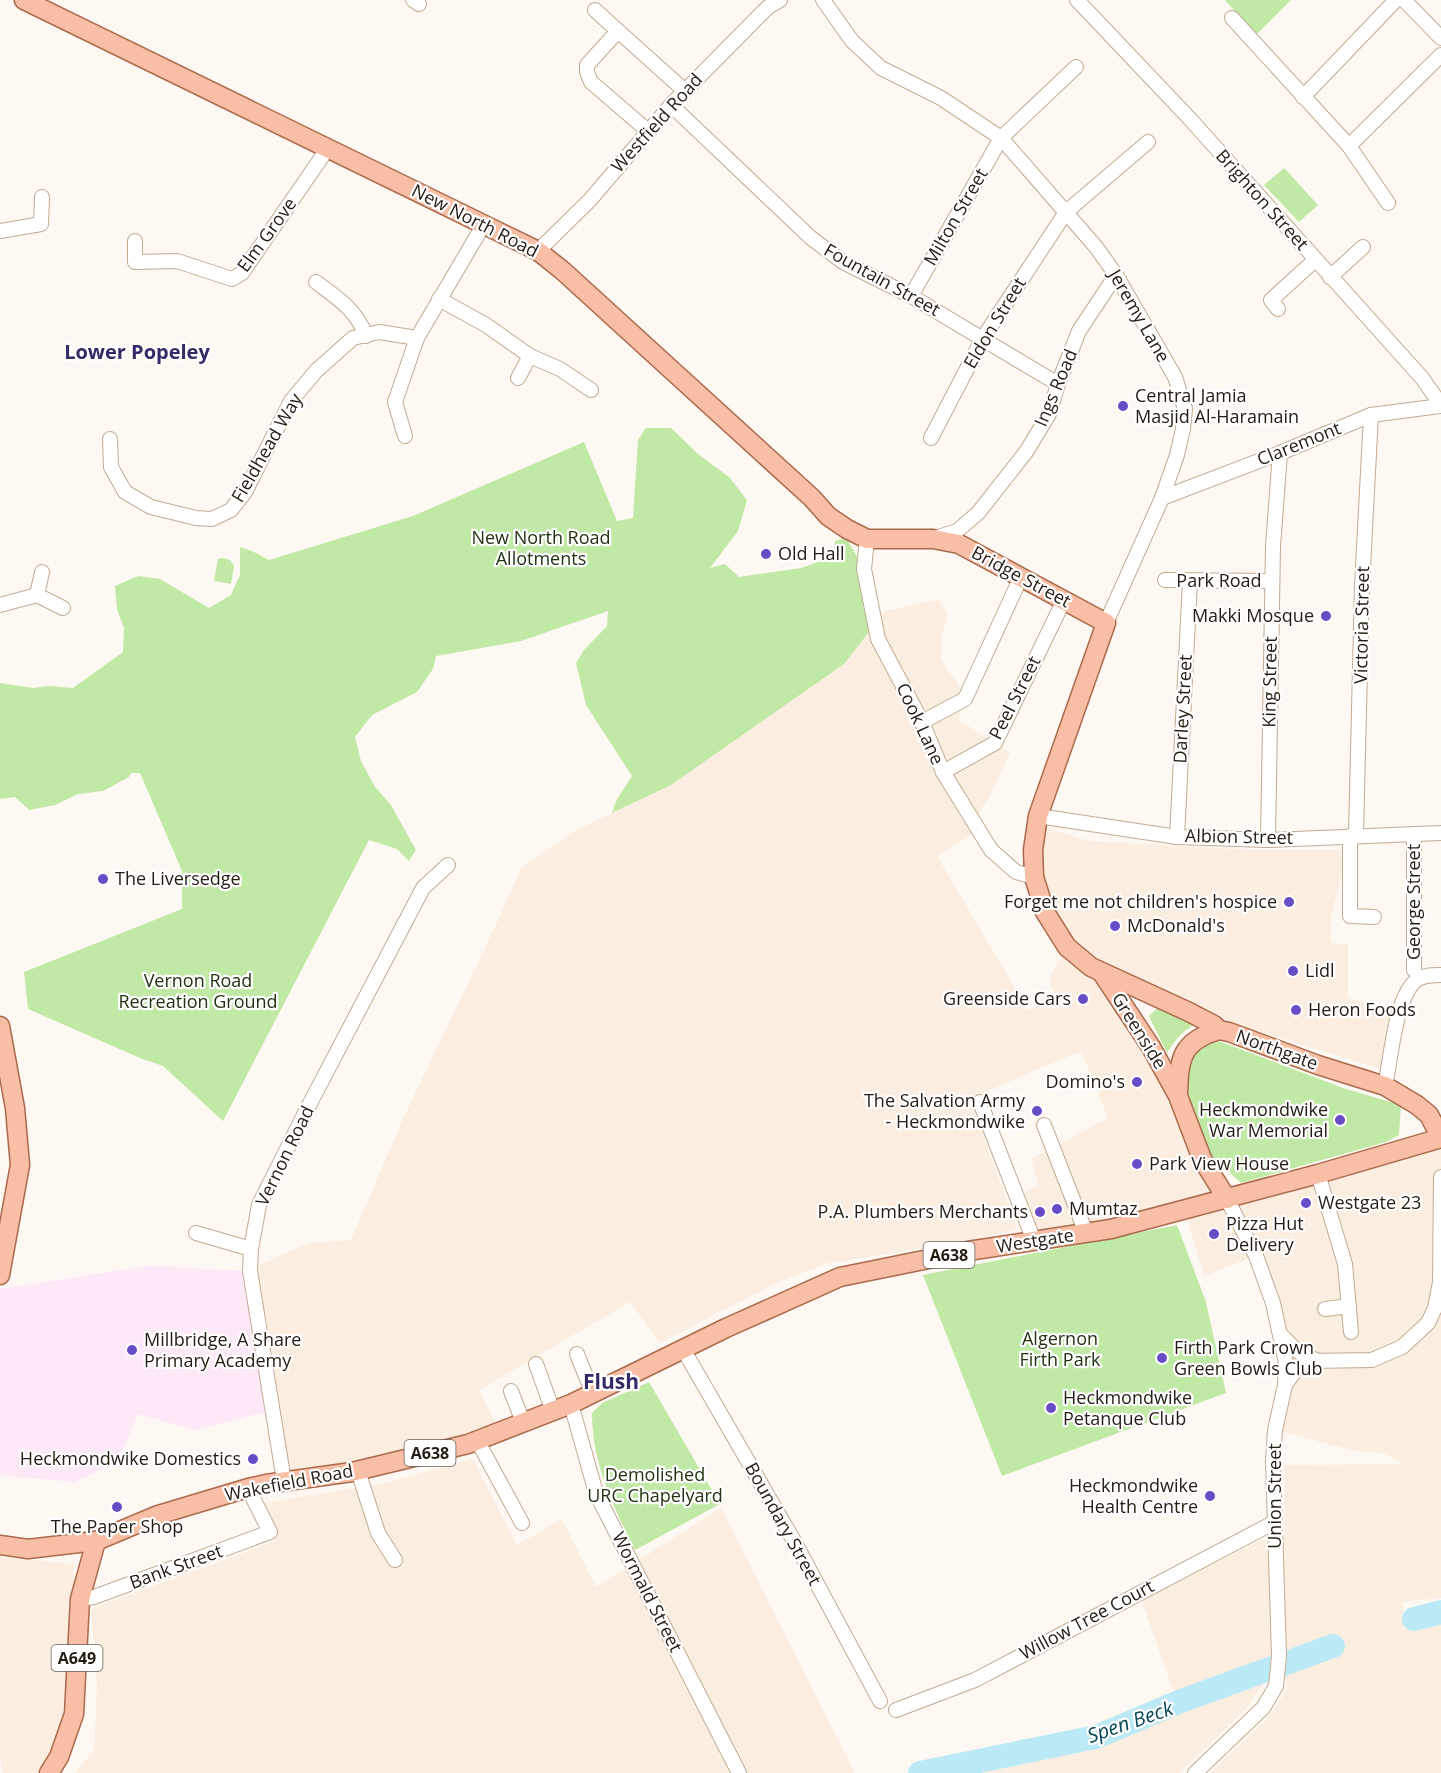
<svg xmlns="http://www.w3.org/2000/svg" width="1441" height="1773" font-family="'Open Sans',sans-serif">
<rect width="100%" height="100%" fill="#fef8f3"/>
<g fill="#fbeee1">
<path d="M938,600L948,613L942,634L941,660L961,689L959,720L1010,753L989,797L978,814L971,835L937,856L1028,1010L1057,1000L1049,979L1067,947L1034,877L1046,828L1089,841L1254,850H1345L1343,870L1331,916V943L1348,944V998L1399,1012L1380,1069L1122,989L1224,1199L1441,1129V1598L1403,1602L1404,1630L1441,1618V1773H1210L1268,1718L1287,1689V1681L1265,1682L1247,1708L1179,1773H966L1047,1756L1145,1726L1193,1707L1180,1710L1141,1599L1261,1540L1285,1536L1284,1465L1402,1464L1384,1453L1355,1451L1275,1430L1286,1363L1255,1256L1204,1276L1182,1202L1086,1233L1036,1234L1022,1194L1038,1185L1032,1159L1108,1118L1081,1051L970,1098L1017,1229L979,1239L825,1264L776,1283L660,1343L630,1302L479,1390L496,1423L409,1453L287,1476L241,1273L309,1243L351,1240L407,1110L488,942L521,868L573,832L671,785L843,664L885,611Z"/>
<path d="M473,1459L517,1545L562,1519L596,1587L721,1508L855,1773H74L94,1751L97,1684L91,1609L275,1541L262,1503L380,1484Z"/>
<path d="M0,1557L74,1564L69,1656L61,1730L45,1773H3L0,1755Z"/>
</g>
<path fill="#fde8f8" d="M148,1266L250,1271L273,1410L195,1430L138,1414L118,1461L74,1482L0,1475V1289Z"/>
<g fill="#bfe9a4">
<path d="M1225,0H1291L1256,35Z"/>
<path d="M1284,168L1318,205L1299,222L1264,185Z"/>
<path d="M646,428H671L698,454L729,477L747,500L738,531L710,568L725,564L739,577L801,568L833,557L835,541L846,538L859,560L863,607L872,628L844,664L671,785L612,813L616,801L632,776L586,705L576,663L584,650L607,626L608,611L521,641L436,656L433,669L417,692L372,715L355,737L361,761L375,787L391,805L416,850L409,861L397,849L369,840L223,1121L163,1066L140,1058L28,1009L24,972L182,909V871L140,773H131L129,777L103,791L78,794L55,805L29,810L15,797L0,799V683L33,688L50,686L73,688L123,652L124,628L117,609L115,586L138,576L160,579L209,608L231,595L240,575V547L252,551L269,560L413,516L584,442L617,521L633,518L638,440Z"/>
<path d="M223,558L230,560L234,566L231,584L214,581L218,559Z"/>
<path d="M1158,1007L1195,1025C1182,1030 1174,1042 1167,1053L1149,1016Z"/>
<path d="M1216,1040L1346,1089L1401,1105L1399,1135L1386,1142L1241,1183L1210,1154L1191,1103L1185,1074L1197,1047Z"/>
<path d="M1177,1225L1206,1302L1226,1393L1002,1476L923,1275Z"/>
<path d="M649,1382L720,1504L635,1550C613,1506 592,1464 592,1413L602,1403Z"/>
</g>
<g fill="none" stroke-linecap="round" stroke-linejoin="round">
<g stroke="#bbeaf6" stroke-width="24">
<path d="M1414,1619L1441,1612"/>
<path d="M920,1773L1096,1737L1181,1701L1333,1646"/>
</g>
<defs>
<g id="minor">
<path d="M413,0L419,4"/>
<path d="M823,0L852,41L881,68L941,98L1001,138L1096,247L1116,275L1175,377L1185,409L1183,429L1177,455L1162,498L1106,623"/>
<path d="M1077,0L1190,119L1422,378L1441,405"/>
<path d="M1404,0L1441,38"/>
<path d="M595,10L618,31"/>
<path d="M1232,18L1349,146L1388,203"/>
<path d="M1303,97L1396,0"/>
<path d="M671,105L811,238L843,262L911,296L1058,384"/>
<path d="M648,131L591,82L587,72V65L618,31L685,91"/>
<path d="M1349,146L1441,55"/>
<path d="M0,231L41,224L42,197"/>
<path d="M135,241V262L177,261L232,279L242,273L328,148"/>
<path d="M538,251L590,200L671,105L768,7L780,0"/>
<path d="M1330,277L1363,247"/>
<path d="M316,282C337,298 356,309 366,336"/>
<path d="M911,296L1001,138L1076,67"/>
<path d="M439,299L486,325L530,356L560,369L591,390"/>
<path d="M1278,309L1271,300L1315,260"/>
<path d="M518,378L530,356"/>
<path d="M405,436L395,402L417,338L484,224"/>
<path d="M931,438L983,338L1066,212L1148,142"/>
<path d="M110,439L111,467L125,492L151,507L196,518L212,519L231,510L245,492L291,401L316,371L353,338L379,332L417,338"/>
<path d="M1162,498L1280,453L1371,415L1441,406"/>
<path d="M935,538L957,531L978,513L1026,452L1049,414L1058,384L1079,331L1116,275"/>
<path d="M867,539L864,569L878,639L922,722L943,772L991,850L1016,872L1034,877"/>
<path d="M1165,580L1272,581"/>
<path d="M37,595L42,572"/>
<path d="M0,605L37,595L63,608"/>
<path d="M922,722L965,699L1021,577"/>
<path d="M943,772L995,743L1064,600"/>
<path d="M1038,816L1177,837L1268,840L1441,833"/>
<path d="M1414,834V970"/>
<path d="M1356,835L1362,586L1371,415"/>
<path d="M1350,836V916L1374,917"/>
<path d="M1177,837L1190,581"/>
<path d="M1268,840L1273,546L1280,453"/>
<path d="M1385,1086C1391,1060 1395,994 1418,979C1425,975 1433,975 1441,975"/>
<path d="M980,1102L1034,1241"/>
<path d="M1044,1125L1086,1233"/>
<path d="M1318,1174L1345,1264L1351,1332"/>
<path d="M196,1233L251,1249"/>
<path d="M1325,1309L1349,1306"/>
<path d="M1280,1334L1297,1351L1318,1361"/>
<path d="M683,1349L794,1541L880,1701"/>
<path d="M577,1354L593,1394"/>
<path d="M536,1364L553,1411"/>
<path d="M1285,1385L1295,1371L1308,1361L1372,1360L1402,1347L1428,1323L1435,1308L1440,1282L1441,1177"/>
<path d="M511,1391L523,1422"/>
<path d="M571,1404L596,1493L739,1773"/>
<path d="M477,1440L522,1523"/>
<path d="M358,1471L378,1533L395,1560"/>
<path d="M284,1481L250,1271L251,1249L259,1205L306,1111L423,888L448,865"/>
<path d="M80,1599L94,1597L270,1532L248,1488"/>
<path d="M896,1710L975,1680L1275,1522"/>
<path d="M1195,1773L1263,1708L1276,1686L1279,1656L1273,1461L1275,1430L1285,1385L1286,1363L1273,1303L1256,1256L1227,1199"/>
</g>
<g id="major">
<path d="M24,0L538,251L563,271L812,498L828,516L847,529L867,539H933L959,544L1106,623L1038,816L1033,850L1034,877L1045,912L1067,947L1091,967L1189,1012L1214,1025L1219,1030L1229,1032L1318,1065L1385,1086L1417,1105L1429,1115L1441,1138"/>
<path d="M1102,973L1151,1047L1178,1096L1202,1159L1227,1199"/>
<path d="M0,1026L15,1108L20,1165L0,1275"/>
<path d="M1178,1094C1179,1059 1181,1041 1219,1030"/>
<path d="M0,1545L28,1549L96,1541L158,1515L248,1488L266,1484L352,1472L468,1444L571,1404L726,1328L840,1277L968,1251L1111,1229L1318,1174L1441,1138"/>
<path d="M49,1773L59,1757L74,1714L80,1599L96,1541"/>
</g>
</defs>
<use href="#minor" stroke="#c3aa92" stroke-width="16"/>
<use href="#major" stroke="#ab6a4c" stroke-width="21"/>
<use href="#minor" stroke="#fff" stroke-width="14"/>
<use href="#major" stroke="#f8bfa6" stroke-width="18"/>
</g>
<g fill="#684cc5" stroke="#fff" stroke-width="2">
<circle cx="1123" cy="406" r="6"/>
<circle cx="766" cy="554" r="6"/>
<circle cx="1326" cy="616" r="6"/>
<circle cx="103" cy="879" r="6"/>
<circle cx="1289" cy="902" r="6"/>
<circle cx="1115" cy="926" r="6"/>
<circle cx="1293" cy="971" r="6"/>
<circle cx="1083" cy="999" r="6"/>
<circle cx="1296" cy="1010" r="6"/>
<circle cx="1137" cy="1082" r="6"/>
<circle cx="1037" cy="1111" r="6"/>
<circle cx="1340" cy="1120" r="6"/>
<circle cx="1137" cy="1164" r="6"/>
<circle cx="1306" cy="1203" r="6"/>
<circle cx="1057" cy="1209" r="6"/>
<circle cx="1040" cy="1212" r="6"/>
<circle cx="1214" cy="1234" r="6"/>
<circle cx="132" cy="1350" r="6"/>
<circle cx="1162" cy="1358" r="6"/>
<circle cx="1051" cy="1408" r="6"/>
<circle cx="253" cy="1459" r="6"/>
<circle cx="1210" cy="1496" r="6"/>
<circle cx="117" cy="1507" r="6"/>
</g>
<g text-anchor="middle" stroke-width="4.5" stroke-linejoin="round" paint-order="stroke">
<g fill="#fff" stroke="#665f58" stroke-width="1.5">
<rect x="923.5" y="1242" width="51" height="26" rx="4.5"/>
<rect x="404.5" y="1440" width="51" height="26" rx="4.5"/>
<rect x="51.5" y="1645" width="51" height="26" rx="4.5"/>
</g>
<g font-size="16" font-weight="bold" fill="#241b11">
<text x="949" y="1261">A638</text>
<text x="430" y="1459">A638</text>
<text x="77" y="1664">A649</text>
</g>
<g font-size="18" fill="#241b11" stroke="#fff">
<text transform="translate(657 123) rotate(-48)" y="6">Westfield Road</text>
<text transform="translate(1262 200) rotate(48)" y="6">Brighton Street</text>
<text transform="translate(956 217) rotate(-60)" y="6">Milton Street</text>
<text transform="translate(475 221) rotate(27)" y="6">New North Road</text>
<text transform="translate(267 235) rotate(-54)" y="6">Elm Grove</text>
<text transform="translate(882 280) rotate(29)" y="6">Fountain Street</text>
<text transform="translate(1139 316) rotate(60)" y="6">Jeremy Lane</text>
<text transform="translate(995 323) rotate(-59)" y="6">Eldon Street</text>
<text transform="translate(1056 388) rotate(-67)" y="6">Ings Road</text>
<text transform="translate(1299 444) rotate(-22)" y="6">Claremont</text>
<text transform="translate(267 448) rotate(-60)" y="6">Fieldhead Way</text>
<text transform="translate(1021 577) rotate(28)" y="6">Bridge Street</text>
<text x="1219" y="587">Park Road</text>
<text transform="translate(1362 625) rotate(-89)" y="6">Victoria Street</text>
<text transform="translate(1270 682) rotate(-89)" y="6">King Street</text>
<text transform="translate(1015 698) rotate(-63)" y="6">Peel Street</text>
<text transform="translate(1183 709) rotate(-87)" y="6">Darley Street</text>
<text transform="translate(920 724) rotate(65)" y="6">Cook Lane</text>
<text transform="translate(1239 837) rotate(1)" y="6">Albion Street</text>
<text transform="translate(1414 902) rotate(-90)" y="6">George Street</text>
<text transform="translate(1139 1031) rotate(58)" y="6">Greenside</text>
<text transform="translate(1277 1050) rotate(20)" y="6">Northgate</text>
<text transform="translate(285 1156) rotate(-64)" y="6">Vernon Road</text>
<text transform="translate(1035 1241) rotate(-9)" y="6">Westgate</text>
<text transform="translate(289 1483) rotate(-11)" y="6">Wakefield Road</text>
<text transform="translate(1275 1496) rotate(-90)" y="6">Union Street</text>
<text transform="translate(783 1524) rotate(61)" y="6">Boundary Street</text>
<text transform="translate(176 1567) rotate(-20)" y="6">Bank Street</text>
<text transform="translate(647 1592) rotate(63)" y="6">Wormald Street</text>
<text transform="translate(1087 1620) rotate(-28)" y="6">Willow Tree Court</text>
</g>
<g font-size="18" fill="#241b11" stroke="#fff" text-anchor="start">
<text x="1135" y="402">Central Jamia<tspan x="1135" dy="21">Masjid Al-Haramain</tspan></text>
<text x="778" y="560">Old Hall</text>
<text x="1314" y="622" text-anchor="end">Makki Mosque</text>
<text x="115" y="885">The Liversedge</text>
<text x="1277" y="908" text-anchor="end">Forget me not children's hospice</text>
<text x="1127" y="932">McDonald's</text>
<text x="1305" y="977">Lidl</text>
<text x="1071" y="1005" text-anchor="end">Greenside Cars</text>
<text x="1308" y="1016">Heron Foods</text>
<text x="1125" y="1088" text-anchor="end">Domino's</text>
<text x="1025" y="1107" text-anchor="end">The Salvation Army<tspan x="1025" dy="21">- Heckmondwike</tspan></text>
<text x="1328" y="1116" text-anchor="end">Heckmondwike<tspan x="1328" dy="21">War Memorial</tspan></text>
<text x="1149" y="1170">Park View House</text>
<text x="1318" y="1209">Westgate 23</text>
<text x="1069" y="1215">Mumtaz</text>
<text x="1028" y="1218" text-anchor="end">P.A. Plumbers Merchants</text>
<text x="1226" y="1230">Pizza Hut<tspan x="1226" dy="21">Delivery</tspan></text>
<text x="144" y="1346">Millbridge, A Share<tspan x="144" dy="21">Primary Academy</tspan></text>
<text x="1174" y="1354">Firth Park Crown<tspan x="1174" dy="21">Green Bowls Club</tspan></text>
<text x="1063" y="1404">Heckmondwike<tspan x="1063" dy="21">Petanque Club</tspan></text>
<text x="241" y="1465" text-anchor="end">Heckmondwike Domestics</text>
<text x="1198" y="1492" text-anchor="end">Heckmondwike<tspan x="1198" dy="21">Health Centre</tspan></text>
<text x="117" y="1533" text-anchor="middle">The Paper Shop</text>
</g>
<g font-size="18" fill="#203411" stroke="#fff">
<text x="541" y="544">New North Road<tspan x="541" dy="21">Allotments</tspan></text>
<text x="198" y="987">Vernon Road<tspan x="198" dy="21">Recreation Ground</tspan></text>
<text x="1060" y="1345">Algernon<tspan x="1060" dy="21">Firth Park</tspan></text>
<text x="655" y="1481">Demolished<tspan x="655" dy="21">URC Chapelyard</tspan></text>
</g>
<g font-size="20" font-weight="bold" fill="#362a66" stroke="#fff">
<text x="137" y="359">Lower Popeley</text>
</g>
<g font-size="20" font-style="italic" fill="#044653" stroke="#fff">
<text transform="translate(1130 1722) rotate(-19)" y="7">Spen Beck</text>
</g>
<g font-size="21" font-weight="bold" fill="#362a66" stroke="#fff">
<text x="611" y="1389">Flush</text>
</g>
</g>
</svg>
